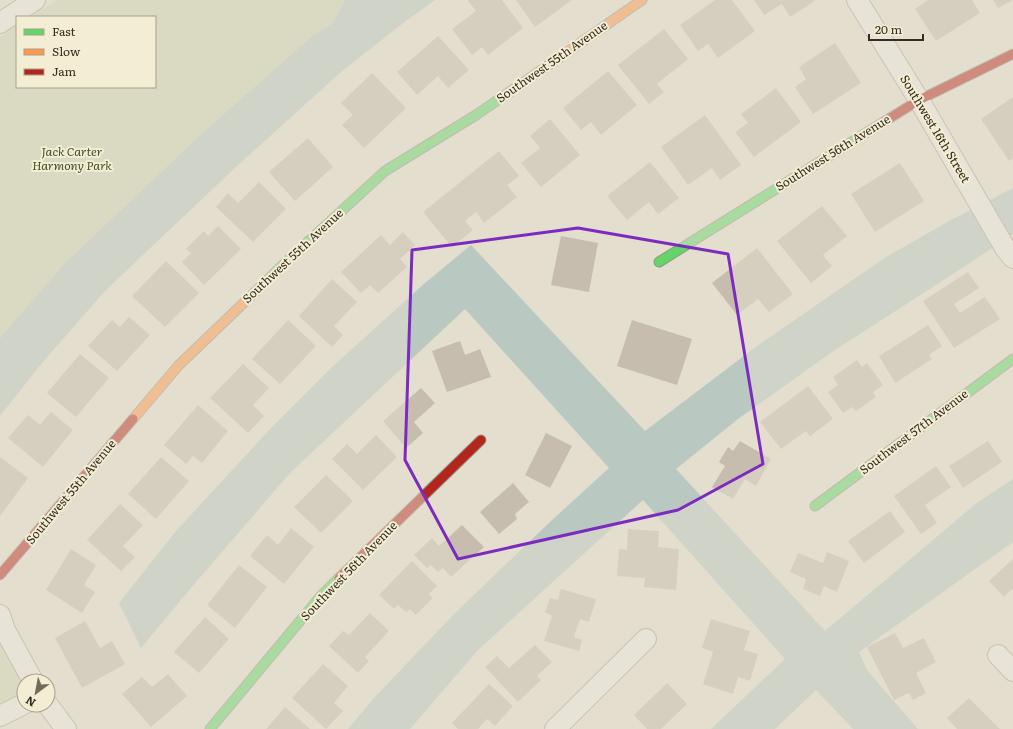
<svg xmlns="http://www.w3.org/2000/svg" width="1013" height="729" font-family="Literata,serif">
<rect width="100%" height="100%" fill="#e3decd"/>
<g fill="#cfd2b1">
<path d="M57,0H345L333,23L312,36L198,137L63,265L0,338V37L17,26V87H155V17H31Z"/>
<path d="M0,642L21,682L12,705L0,712Z"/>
</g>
<g fill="#b9c8c0">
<path d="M345,0H435L402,24L341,72L237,166L105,291L42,363L0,416V338L63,265L198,137L312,36L333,23Z"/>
<path d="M1013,188V234L973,261L832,352L738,419L676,469L825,631L978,502L1013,479V542L859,652L867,670L918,729H853L816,690L775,729H711L785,659L643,500L478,650L410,729H348L373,699L454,614L550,522L609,468L465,309L290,473L191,588L141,648L119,603L176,531L270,429L332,367L425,283L471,245L645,431L757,346L886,257L951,220Z"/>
</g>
<g fill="#c6bdae">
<path d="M469,0H502L523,28L488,55L482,47L472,55L452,29L476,11L468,1Z"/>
<path d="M516,0H572L535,27Z"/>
<path d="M715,0H732L755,31L718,58L708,44L698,51L680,25Z"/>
<path d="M754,0H814L815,1L790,17L782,4L764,15Z"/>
<path d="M928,0H972L980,13L936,41L915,9Z"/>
<path d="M993,0H1013L998,8Z"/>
<path d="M664,29L688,59L657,84L664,92L649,104L618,65Z"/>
<path d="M438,36L469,70L448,88L438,76L417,95L397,72Z"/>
<path d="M835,43L861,83L813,114L795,87L806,79L799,67Z"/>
<path d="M608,71L637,105L601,135L591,122L581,130L563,108Z"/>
<path d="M372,73L406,108L364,148L342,125L353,115L341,103Z"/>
<path d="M776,88L801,122L754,157L735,132L748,123L741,114Z"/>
<path d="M1013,97V158L1009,161L981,119Z"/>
<path d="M705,115L741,165L720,180L712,168L688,185L661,147Z"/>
<path d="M550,119L580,155L541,187L521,163L540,148L530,136Z"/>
<path d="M308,138L333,167L295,201L269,172Z"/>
<path d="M499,151L519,176L507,185L517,197L484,223L476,212L465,221L473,230L452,247L423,212Z"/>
<path d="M650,162L679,198L658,214L649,202L627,220L607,196Z"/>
<path d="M900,163L924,201L875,232L851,194Z"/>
<path d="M259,182L286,209L253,242L216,207L228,193L238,203Z"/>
<path d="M822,206L847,236L823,255L832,266L811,283L777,241Z"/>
<path d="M218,226L241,249L204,285L182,262L191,253L186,249L204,231L208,236Z"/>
<path d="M403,232L415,245L400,259L407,267L378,293L370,285L361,293L341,272L381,235L390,245Z"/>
<path d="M561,236L598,243L589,292L551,285Z"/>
<path d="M757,248L793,294L769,312L758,299L737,315L712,283Z"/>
<path d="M166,261L199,293L165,327L132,296Z"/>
<path d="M968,272L979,288L954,304L960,313L985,297L1000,319L954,348L923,301Z"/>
<path d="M332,279L357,302L334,326L343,335L332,347L299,316Z"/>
<path d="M129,317L150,335L117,371L88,346L112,320L120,327Z"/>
<path d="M288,320L316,346L280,384L252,359Z"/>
<path d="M632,320L692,339L677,385L617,366Z"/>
<path d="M928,325L942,346L929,355L932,359L895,383L879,356Z"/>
<path d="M460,341L465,355L480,349L491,377L447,392L432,351Z"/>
<path d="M80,354L109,378L76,417L47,393Z"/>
<path d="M857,360L862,367L867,363L883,385L873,392L876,397L856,411L852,407L843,413L828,392L838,385L833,377Z"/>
<path d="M243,364L269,388L253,405L264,416L248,433L210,398Z"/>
<path d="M808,386L833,419L810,436L806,431L781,449L760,422Z"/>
<path d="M421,388L435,403L414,422L423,433L406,448L383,421Z"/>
<path d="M198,405L228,431L202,463L193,456L186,464L164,445Z"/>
<path d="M51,412L73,430L43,467L8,438L28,415L40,425Z"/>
<path d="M546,433L572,446L550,488L525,475Z"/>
<path d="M376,435L397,457L363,490L332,459L347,444L357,454Z"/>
<path d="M740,441L771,459L756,486L745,479L733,499L712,487L725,466L719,462L728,447L733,451Z"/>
<path d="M988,441L1002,462L963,488L949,466Z"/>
<path d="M0,457L28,478L0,516Z"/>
<path d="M161,457L189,481L156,519L128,494Z"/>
<path d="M936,466L951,487L925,505L937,523L921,534L894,496Z"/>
<path d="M326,475L353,501L321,533L294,507Z"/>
<path d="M513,483L529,502L515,514L517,519L499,534L480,512Z"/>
<path d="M120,504L143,525L123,546L135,557L121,571L87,540Z"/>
<path d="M890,511L905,532L864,563L848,541Z"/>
<path d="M462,525L484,547L451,577L443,568L438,572L431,565L427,568L414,555L432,538L439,546Z"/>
<path d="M291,528L314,547L284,584L250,556L267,535L278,545Z"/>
<path d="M628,529L659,531L658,547L679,549L676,590L644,587L645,578L617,576L619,549L627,550Z"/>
<path d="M71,549L96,565L84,585L95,592L82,613L46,590Z"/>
<path d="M827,552L849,561L837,592L824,586L820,596L803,589L806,579L790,572L798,553L823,563Z"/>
<path d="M1013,559V590L1012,589L1004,597L989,581Z"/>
<path d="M412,561L437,586L429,594L433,598L416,615L410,609L406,612L398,605L394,609L379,595Z"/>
<path d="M239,565L267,587L235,628L207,605Z"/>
<path d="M561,589L596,599L589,622L580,619L574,637L582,640L579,651L544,641L552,616L545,612L550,598L558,600Z"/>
<path d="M370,613L389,631L365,657L369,661L358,673L329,646L343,631L349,635Z"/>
<path d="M205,617L229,639L199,673L174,652Z"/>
<path d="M711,619L750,631L744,650L758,654L750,681L738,677L733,694L703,684L713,652L702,648Z"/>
<path d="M85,621L100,648L112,641L125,664L82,688L55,638Z"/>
<path d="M895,633L903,648L924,638L936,662L916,673L926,693L913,700L909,693L894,700L867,647Z"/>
<path d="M535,645L552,662L537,676L541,680L518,702L485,667L497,656L509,668Z"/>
<path d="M323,664L348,686L334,703L343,711L326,729L292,698Z"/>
<path d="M168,674L187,696L151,727L122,694L142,677L152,687Z"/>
<path d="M667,683L687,704L661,729H647L634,715Z"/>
<path d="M489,684L513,706L495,726L487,719L478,729H458L452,723Z"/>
<path d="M969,698L1000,729H957L947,718Z"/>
<path d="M285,707L310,729H266Z"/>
</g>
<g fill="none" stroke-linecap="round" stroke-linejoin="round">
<defs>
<g id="street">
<path d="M857,0L919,100L1005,248L1013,258"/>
<path d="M0,23L35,0"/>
<path d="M0,615L5,630L33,681"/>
<path d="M998,655L1013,671"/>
<path d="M48,705L66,729"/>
<path d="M0,716L24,704"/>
<path d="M555,729L646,639"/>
</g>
<g id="fast">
<path d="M659,262L874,128"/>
<path d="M253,294L288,260L385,171L476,115L553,62"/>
<path d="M815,506L1013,359"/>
<path d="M210,729L320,597L339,578"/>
</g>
<g id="slow">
<path d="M553,62L642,0"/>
<path d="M133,419L179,365L253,294"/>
</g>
<g id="jam">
<path d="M874,128L919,100L1013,54"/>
<path d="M0,575L133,419"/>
<path d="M339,578L481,440"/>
</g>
</defs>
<use href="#street" stroke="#a8a397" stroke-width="22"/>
<use href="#fast" stroke="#989387" stroke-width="11"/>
<use href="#slow" stroke="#989387" stroke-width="11"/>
<use href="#jam" stroke="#989387" stroke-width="11"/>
<use href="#street" stroke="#ebe8df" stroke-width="20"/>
<use href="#fast" stroke="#63d668" stroke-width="9"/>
<use href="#slow" stroke="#ff974d" stroke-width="9"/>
<use href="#jam" stroke="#b3261e" stroke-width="9"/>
</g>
<path d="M0 0H1013V729H0ZM578,228L728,254L763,464L678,510L458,559L405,460L412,250Z" fill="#e3decd" fill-opacity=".55" fill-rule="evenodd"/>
<path fill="none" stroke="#7b2cbf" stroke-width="3" stroke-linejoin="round" d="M578,228L728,254L763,464L678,510L458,559L405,460L412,250Z"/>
<g text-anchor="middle" stroke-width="4" stroke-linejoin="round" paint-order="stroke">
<g font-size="12" fill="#362c1f" stroke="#f3edd4">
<text transform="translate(552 62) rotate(-35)" y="4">Southwest 55th Avenue</text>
<text transform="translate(935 129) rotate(59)" y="4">Southwest 16th Street</text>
<text transform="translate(833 153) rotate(-32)" y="4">Southwest 56th Avenue</text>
<text transform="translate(293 256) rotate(-43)" y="4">Southwest 55th Avenue</text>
<text transform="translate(914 432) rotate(-37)" y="4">Southwest 57th Avenue</text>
<text transform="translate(71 492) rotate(-50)" y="4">Southwest 55th Avenue</text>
<text transform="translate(349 571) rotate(-46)" y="4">Southwest 56th Avenue</text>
</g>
<g font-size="12" font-style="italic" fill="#435127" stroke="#f3edd4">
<text x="72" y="156">Jack Carter<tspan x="72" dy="14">Harmony Park</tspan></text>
</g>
</g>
<rect x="16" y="16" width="140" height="72" fill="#f3edd4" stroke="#a7a08c"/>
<rect x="24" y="29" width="20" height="6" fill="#63d668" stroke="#a7a08c"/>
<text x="52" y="36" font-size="12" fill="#362c1f">Fast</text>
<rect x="24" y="49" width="20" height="6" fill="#ff974d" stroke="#a7a08c"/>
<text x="52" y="56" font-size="12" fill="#362c1f">Slow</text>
<rect x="24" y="69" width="20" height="6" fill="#b3261e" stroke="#a7a08c"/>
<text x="52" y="76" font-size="12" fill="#362c1f">Jam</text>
<g transform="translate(36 693) rotate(212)"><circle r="19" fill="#f3edd4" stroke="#a7a08c"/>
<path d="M0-3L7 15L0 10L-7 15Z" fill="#736a5c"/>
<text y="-6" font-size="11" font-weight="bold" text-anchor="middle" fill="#362c1f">N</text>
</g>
<path d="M869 34v6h54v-6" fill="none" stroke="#362c1f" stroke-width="2"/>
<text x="875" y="34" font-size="12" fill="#362c1f" stroke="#f3edd4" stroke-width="3" paint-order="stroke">20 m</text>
</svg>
